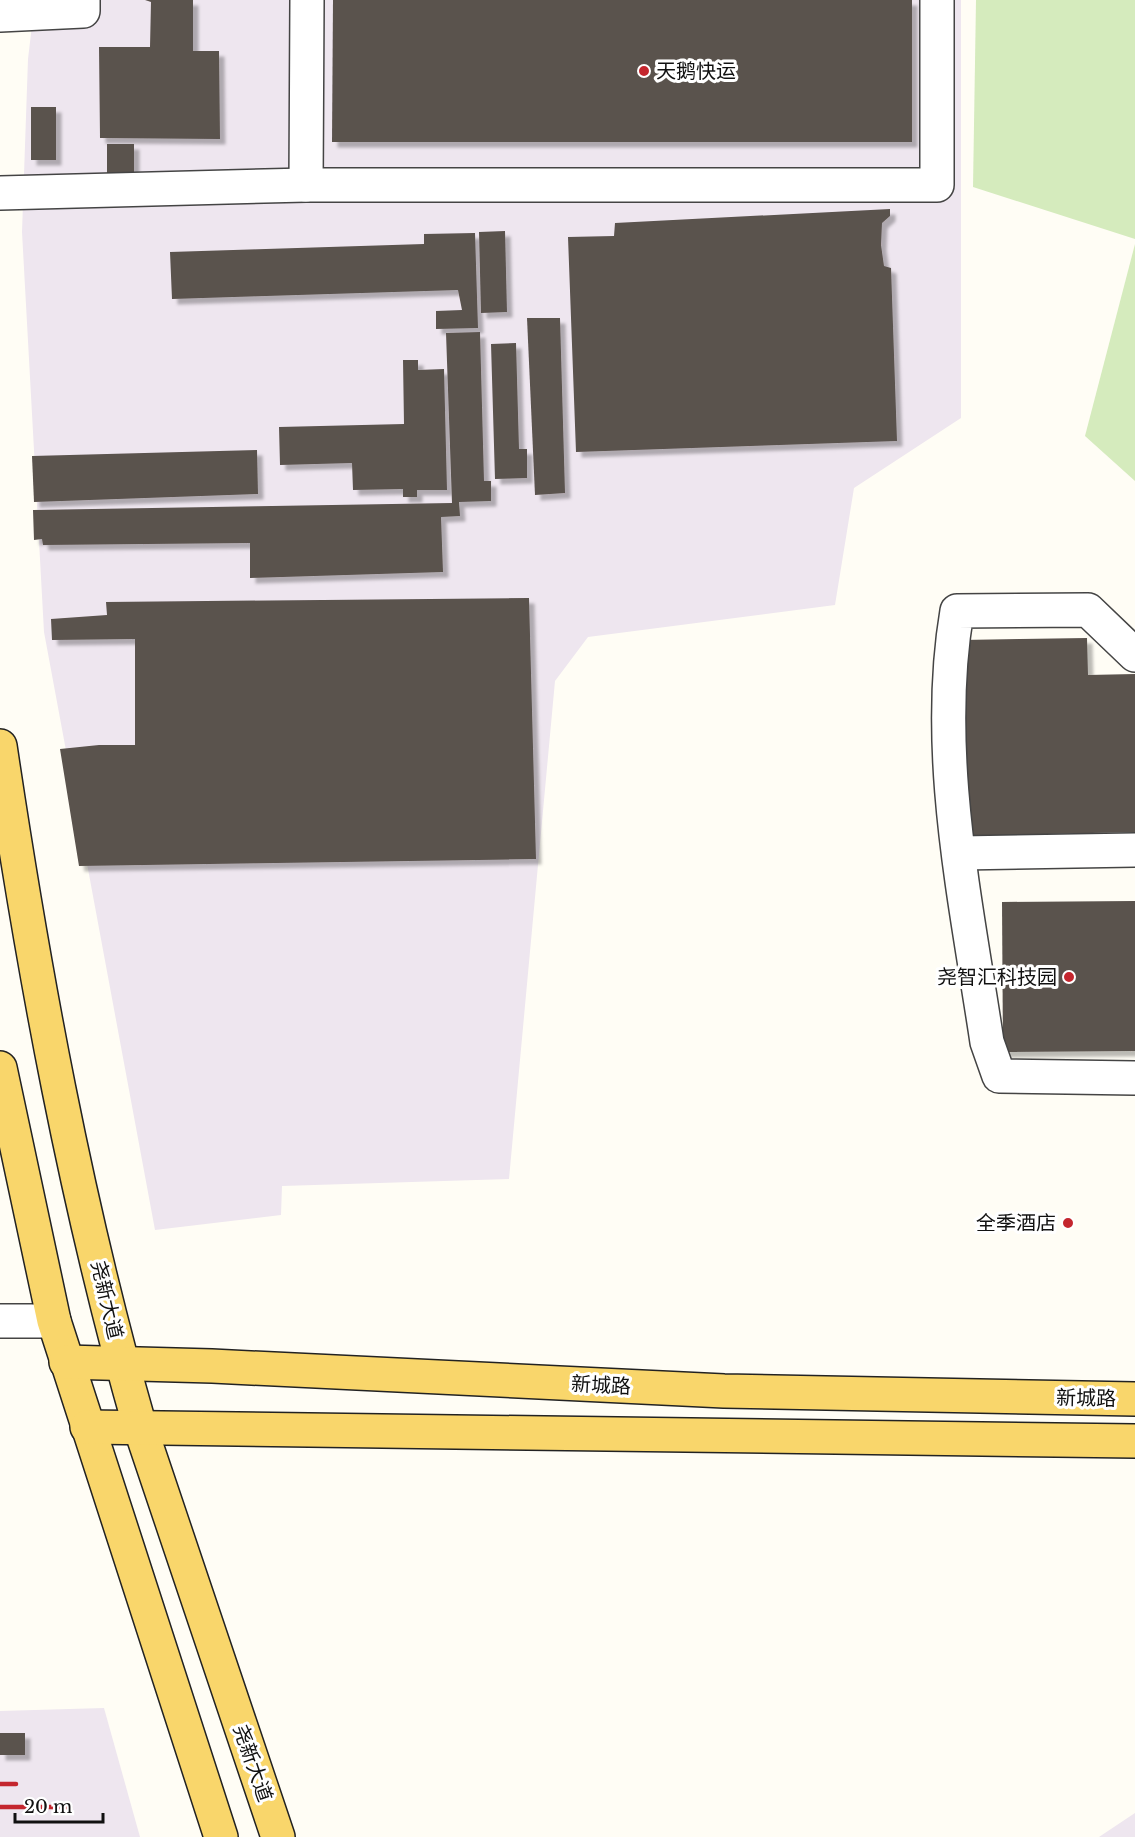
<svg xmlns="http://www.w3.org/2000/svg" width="1135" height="1837" font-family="'Libre Baskerville','Noto Sans SC',serif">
<defs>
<filter id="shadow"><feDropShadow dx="5.5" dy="5.5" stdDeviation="1.5" flood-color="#0004"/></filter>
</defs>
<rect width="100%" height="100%" fill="#fffdf5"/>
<g fill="#eee6ef">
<path d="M35,0H961V418L854,488L835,605L588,637L555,681L509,1179L282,1186L281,1215L155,1230L44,632L22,232L28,59Z"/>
<path d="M104,1708L140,1837H0V1711Z"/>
<path d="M1135,1813V1837H1099Z"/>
</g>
<g fill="#d5ebbd">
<path d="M976,0H1135V239L973,187Z"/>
<path d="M1135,244V481L1085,436Z"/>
</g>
<g fill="#5a524d" filter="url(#shadow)">
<path d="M145,0H193V51H219L220,139L100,138L99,47H150L151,2Z"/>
<path d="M333,0H912V142H332Z"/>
<rect x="31" y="107" width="25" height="53"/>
<rect x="107" y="144" width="27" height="30"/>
<path d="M890,209V216L882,223L881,245L884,266L891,268L897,441L576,452L568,237L614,236L615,223Z"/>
<path d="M505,231L507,312L481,313L479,232Z"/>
<path d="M475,233L478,328L436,329V311L462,310L458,290L172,299L170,252L424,244V234Z"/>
<path d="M527,318H560L565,493L535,495Z"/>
<path d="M480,332L484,481H491V501L459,502L460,516L441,517L443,572L250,578V543L43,545L42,539L34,540L33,510L452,503L446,333Z"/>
<path d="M516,343L519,449H527V478L495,479L491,344Z"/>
<path d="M403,360H418V370L444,369L447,490H417V497H403V489L353,490L352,463L280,465L279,427L404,424Z"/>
<path d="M257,450L258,494L34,502L32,456Z"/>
<path d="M529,598L536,859L79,866L60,749L99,745H135V639L52,640L51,619L107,615L106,602Z"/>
<path d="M1087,638L1088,675L1135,674V832L966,836L962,640Z"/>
<path d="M1135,901V1051L1003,1052L1002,902Z"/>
<rect x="0" y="1733" width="25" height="22"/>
</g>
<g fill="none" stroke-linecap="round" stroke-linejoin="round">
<defs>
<g id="minor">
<path d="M0,15L83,11V0"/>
<path d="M306,185L307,0"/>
<path d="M0,193L306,185H937V0"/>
<path d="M1135,655L1088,610L957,611C933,753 966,901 987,1042L999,1076L1135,1078"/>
<path d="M960,853L1135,850"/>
<path d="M0,1321H54"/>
</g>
<g id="major">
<path d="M0,746C34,974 76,1204 140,1427L278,1837"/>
<path d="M0,1068L54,1321L221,1837"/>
<path d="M66,1362L212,1366L724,1391L1135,1399"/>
<path d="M87,1427L1135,1441"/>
</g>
</defs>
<use href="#minor" stroke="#444" stroke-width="36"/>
<use href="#major" stroke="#222" stroke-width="36"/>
<use href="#minor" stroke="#fff" stroke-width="33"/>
<use href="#major" stroke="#f9d66b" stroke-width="33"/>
<g stroke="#c4262e" stroke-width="4.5">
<path d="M0,1784H16"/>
<path d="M0,1807H70"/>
</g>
</g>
<g fill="#c4262e" stroke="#fff" stroke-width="2">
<circle cx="644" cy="71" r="6"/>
<circle cx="1069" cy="977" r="6"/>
<circle cx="1068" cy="1223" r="6"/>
</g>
<g text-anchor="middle" stroke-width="6" stroke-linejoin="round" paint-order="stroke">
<g font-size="20" fill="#111" stroke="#fff" text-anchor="end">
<text x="656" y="78" text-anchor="start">天鹅快运</text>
<text x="1057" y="984">尧智汇科技园</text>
<text x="1056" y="1230">全季酒店</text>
</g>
<g font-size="20" fill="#111" stroke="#fff">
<text transform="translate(107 1300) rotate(77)" y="7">尧新大道</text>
<text transform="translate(601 1385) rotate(3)" y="7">新城路</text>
<text transform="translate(1086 1398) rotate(1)" y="7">新城路</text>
<text transform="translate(253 1763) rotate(71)" y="7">尧新大道</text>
</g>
</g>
<path d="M15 1813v9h88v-9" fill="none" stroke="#111111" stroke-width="3"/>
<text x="24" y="1813" font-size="18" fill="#111111" stroke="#ffffff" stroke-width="4.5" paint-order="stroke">20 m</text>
</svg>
